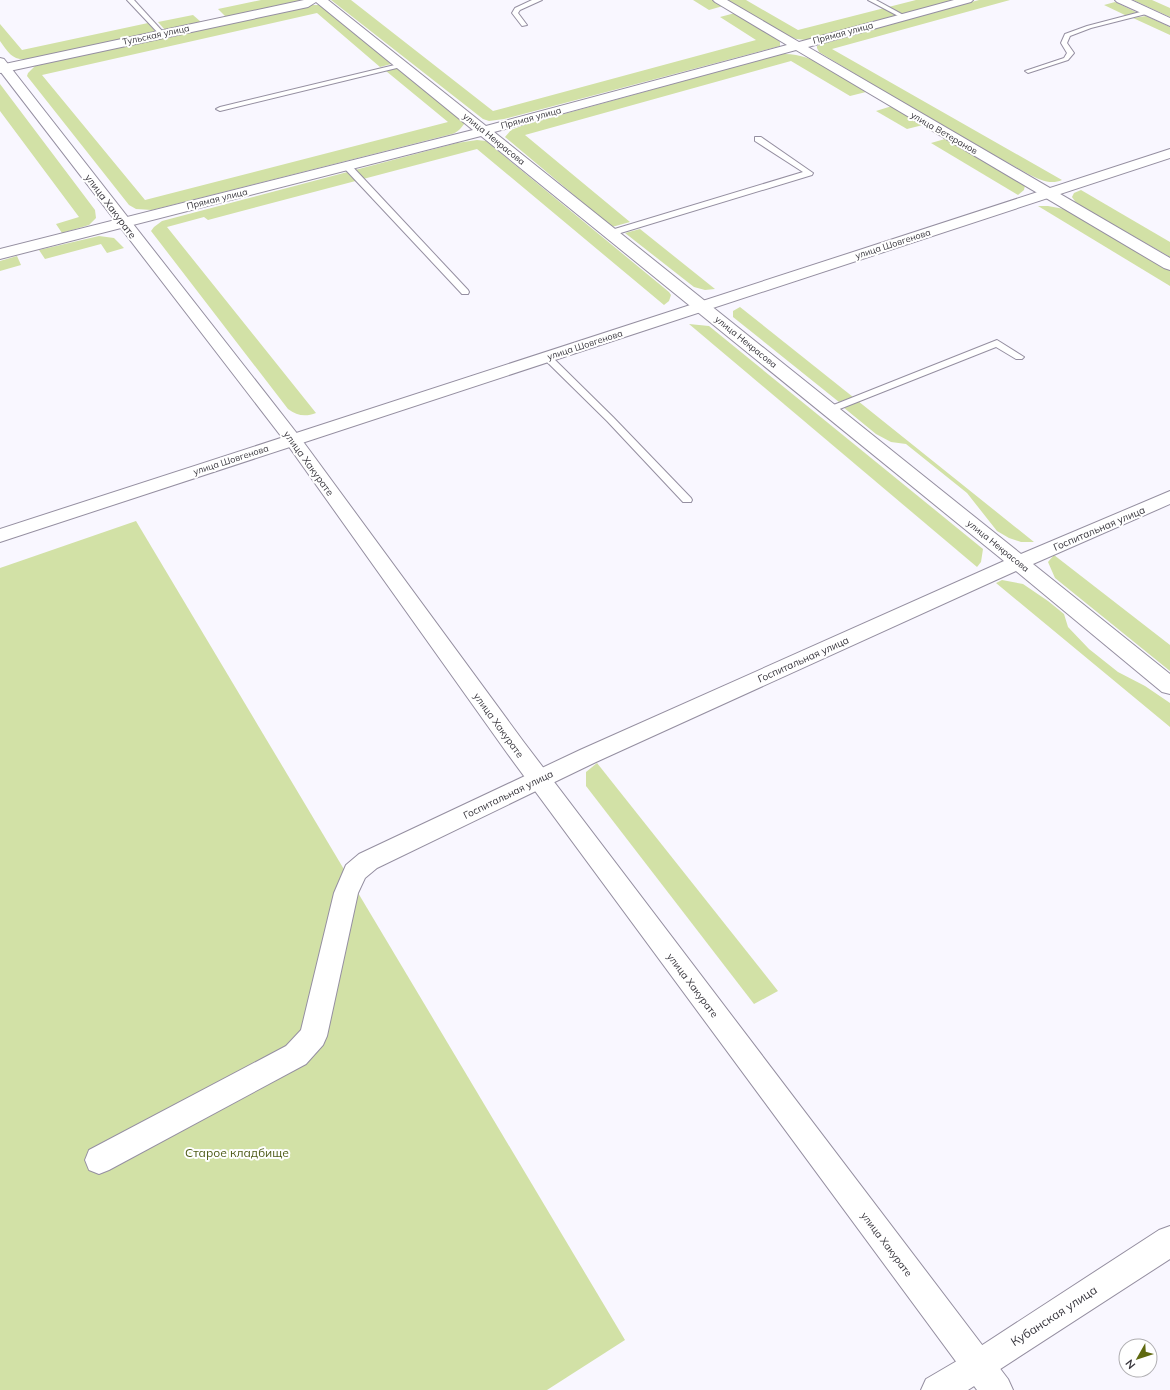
<svg xmlns="http://www.w3.org/2000/svg" width="1170" height="1390" font-family="Mulish,sans-serif">
<rect width="100%" height="100%" fill="#f9f7ff"/>
<g fill="#d2e1a6">
<path d="M261,0H302L226,17L218,9Z"/>
<path d="M331,0H351L493,111L756,40L720,17L735,13L776,38L780,42V46L504,119L489,121L483,119Z"/>
<path d="M693,0H713L723,6L709,10Z"/>
<path d="M727,0H746L798,30L916,0H955L807,40L796,39L786,35Z"/>
<path d="M979,0H1010L832,49L1062,180C1051,185 1040,180 1030,175L929,119L819,52L817,48V46L827,41L851,34Z"/>
<path d="M1133,0H1152L1170,8V17Z"/>
<path d="M1115,2L1138,13L1127,16L1104,5Z"/>
<path d="M308,5H320L395,63L380,67L317,13L42,75L145,200L448,122L386,71L401,67L465,123C461,128 458,132 452,134L152,210L136,209L129,205L27,76L28,73L35,66Z"/>
<path d="M193,15L201,22L165,30L158,22Z"/>
<path d="M1146,16L1170,27V35L1133,18Z"/>
<path d="M148,23L156,32L29,59C12,61 9,53 0,41V24L22,50Z"/>
<path d="M781,54C813,52 840,76 866,92L850,96L791,61L525,135L630,222L612,227L505,137L511,130L524,125Z"/>
<path d="M0,84L95,210L96,218L89,225L62,233L56,224L79,217L0,111Z"/>
<path d="M892,106L923,125L907,129L876,111Z"/>
<path d="M945,139L1025,185L1024,190L1018,195L931,143Z"/>
<path d="M477,140L486,141L669,292L671,295L669,301L664,305L477,149L208,220L204,217L167,227L316,413C306,417 297,416 288,409L151,231L154,227L162,221L457,143Z"/>
<path d="M1081,190L1170,242V257L1077,204L1072,197L1074,193Z"/>
<path d="M1038,206H1048L1064,209L1150,256L1170,270V286Z"/>
<path d="M640,229L715,289L705,290L694,287L625,233Z"/>
<path d="M99,236L114,238L124,248L107,253L101,244L45,259L39,250Z"/>
<path d="M17,256L21,265L0,271V261Z"/>
<path d="M740,307L853,397L839,402L733,317V311Z"/>
<path d="M689,324L709,326L983,549L981,562L977,567Z"/>
<path d="M858,401L1034,542H1021L1009,538L997,531L967,493L906,444L891,442L876,434L843,407Z"/>
<path d="M136,521L625,1340L547,1390H0V568Z"/>
<path d="M1054,555L1170,645V671L1055,578L1048,562Z"/>
<path d="M1002,580L1023,584L1048,601L1064,614L1068,627L1089,649L1118,672L1145,686L1170,703V727L996,583Z"/>
<path d="M597,763L778,991L754,1004L586,786V772Z"/>
</g>
<g fill="none" stroke-linecap="round" stroke-linejoin="round">
<defs>
<g id="service">
<path d="M127,0H134L164,33V35H160Z"/>
<path d="M532,0H542L520,10L518,13L527,25L522,26L512,13L515,8Z"/>
<path d="M868,0H876L907,17L902,18Z"/>
<path d="M1148,10L1150,11V13L1091,28L1070,36L1067,43L1074,53L1068,60L1028,73L1025,71L1064,58L1067,53L1061,43L1065,34L1087,26Z"/>
<path d="M403,63L405,64V66L220,111L216,109L220,107Z"/>
<path d="M755,137H761L813,173L812,175L614,235H611L607,233L608,231L803,172L755,141Z"/>
<path d="M344,164H350L468,290L469,292L468,294H462L344,168Z"/>
<path d="M997,340L1024,357L1022,359H1016L996,347L832,412H826L824,410L826,408Z"/>
<path d="M547,354L550,355L613,417L691,498L692,500L691,502H683L607,421L544,359L542,357Z"/>
</g>
<g id="minor">
<path d="M304,0H328L486,126L787,45L715,2L713,0H727L799,42L954,0H973L971,2L808,47L1170,258V270L1164,268L796,50L494,132L1021,554L1170,491V504L1033,564L1170,674V694L1162,692L1016,571L996,580L596,762L377,868L365,878L358,893L327,1036L323,1045L306,1064L109,1170L99,1174L89,1170L85,1160L89,1150L286,1046L301,1030L334,893L346,865L359,854L580,750L1004,561L481,136L0,259V249L473,130L316,2L308,7L0,73V65Z"/>
<path d="M1115,0H1131L1170,18V26L1117,2Z"/>
<path d="M1170,1226V1259L968,1390H921L926,1379L967,1355L1159,1230Z"/>
</g>
<path id="tertiary" d="M293,434L299,436L302,440L299,444L0,542V529Z"/>
<path id="secondary" d="M1170,149V158L299,444L293,446L287,444L284,440L287,436Z"/>
<path id="primary" d="M0,58L4,59L299,436L523,741L1008,1379L1013,1390H977L507,753L287,444L0,71Z"/>
</defs>
<use href="#service" stroke="#958fa1" stroke-width="2"/>
<use href="#minor" stroke="#958fa1" stroke-width="2"/>
<use href="#tertiary" stroke="#958fa1" stroke-width="2"/>
<use href="#secondary" stroke="#958fa1" stroke-width="2"/>
<use href="#primary" stroke="#958fa1" stroke-width="2"/>
<use href="#service" fill="#fff" fill-rule="evenodd"/>
<use href="#minor" fill="#fff" fill-rule="evenodd"/>
<use href="#tertiary" fill="#fff" fill-rule="evenodd"/>
<use href="#secondary" fill="#fff" fill-rule="evenodd"/>
<use href="#primary" fill="#fff" fill-rule="evenodd"/>
</g>
<g text-anchor="middle" stroke-width="4" stroke-linejoin="round" paint-order="stroke">
<g font-size="9" fill="#37353c" stroke="#fff">
<text transform="translate(843 33) rotate(-15)" y="3">Прямая улица</text>
<text transform="translate(156 35) rotate(-12)" y="3">Тульская улица</text>
<text transform="translate(531 118) rotate(-15)" y="3">Прямая улица</text>
<text transform="translate(944 133) rotate(30)" y="3">улица Ветеранов</text>
<text transform="translate(494 139) rotate(39)" y="3">улица Некрасова</text>
<text transform="translate(217 199) rotate(-14)" y="3">Прямая улица</text>
<text transform="translate(893 244) rotate(-18)" y="3">улица Шовгенова</text>
<text transform="translate(746 342) rotate(39)" y="3">улица Некрасова</text>
<text transform="translate(585 345) rotate(-18)" y="3">улица Шовгенова</text>
<text transform="translate(231 460) rotate(-18)" y="3">улица Шовгенова</text>
<text transform="translate(998 546) rotate(39)" y="3">улица Некрасова</text>
</g>
<g font-size="10" fill="#37353c" stroke="#fff">
<text transform="translate(111 206) rotate(53)" y="4">улица Хакурате</text>
<text transform="translate(309 463) rotate(54)" y="4">улица Хакурате</text>
<text transform="translate(1099 528) rotate(-23)" y="4">Госпитальная улица</text>
<text transform="translate(803 659) rotate(-24)" y="4">Госпитальная улица</text>
<text transform="translate(499 725) rotate(54)" y="4">улица Хакурате</text>
<text transform="translate(508 794) rotate(-26)" y="4">Госпитальная улица</text>
<text transform="translate(693 985) rotate(53)" y="4">улица Хакурате</text>
<text transform="translate(887 1244) rotate(53)" y="4">улица Хакурате</text>
</g>
<g font-size="12" fill="#4f5c19" stroke="#fff">
<text x="237" y="1157">Старое кладбище</text>
</g>
<g font-size="12" fill="#37353c" stroke="#fff">
<text transform="translate(1054 1316) rotate(-33)" y="4">Кубанская улица</text>
</g>
</g>
<g transform="translate(1138 1358) rotate(231)"><circle r="19" fill="#ffffff" stroke="#afaeb1"/>
<path d="M0-3L7 15L0 10L-7 15Z" fill="#5f690f"/>
<text y="-6" font-size="11" font-weight="bold" text-anchor="middle" fill="#37353c">N</text>
</g>
</svg>
